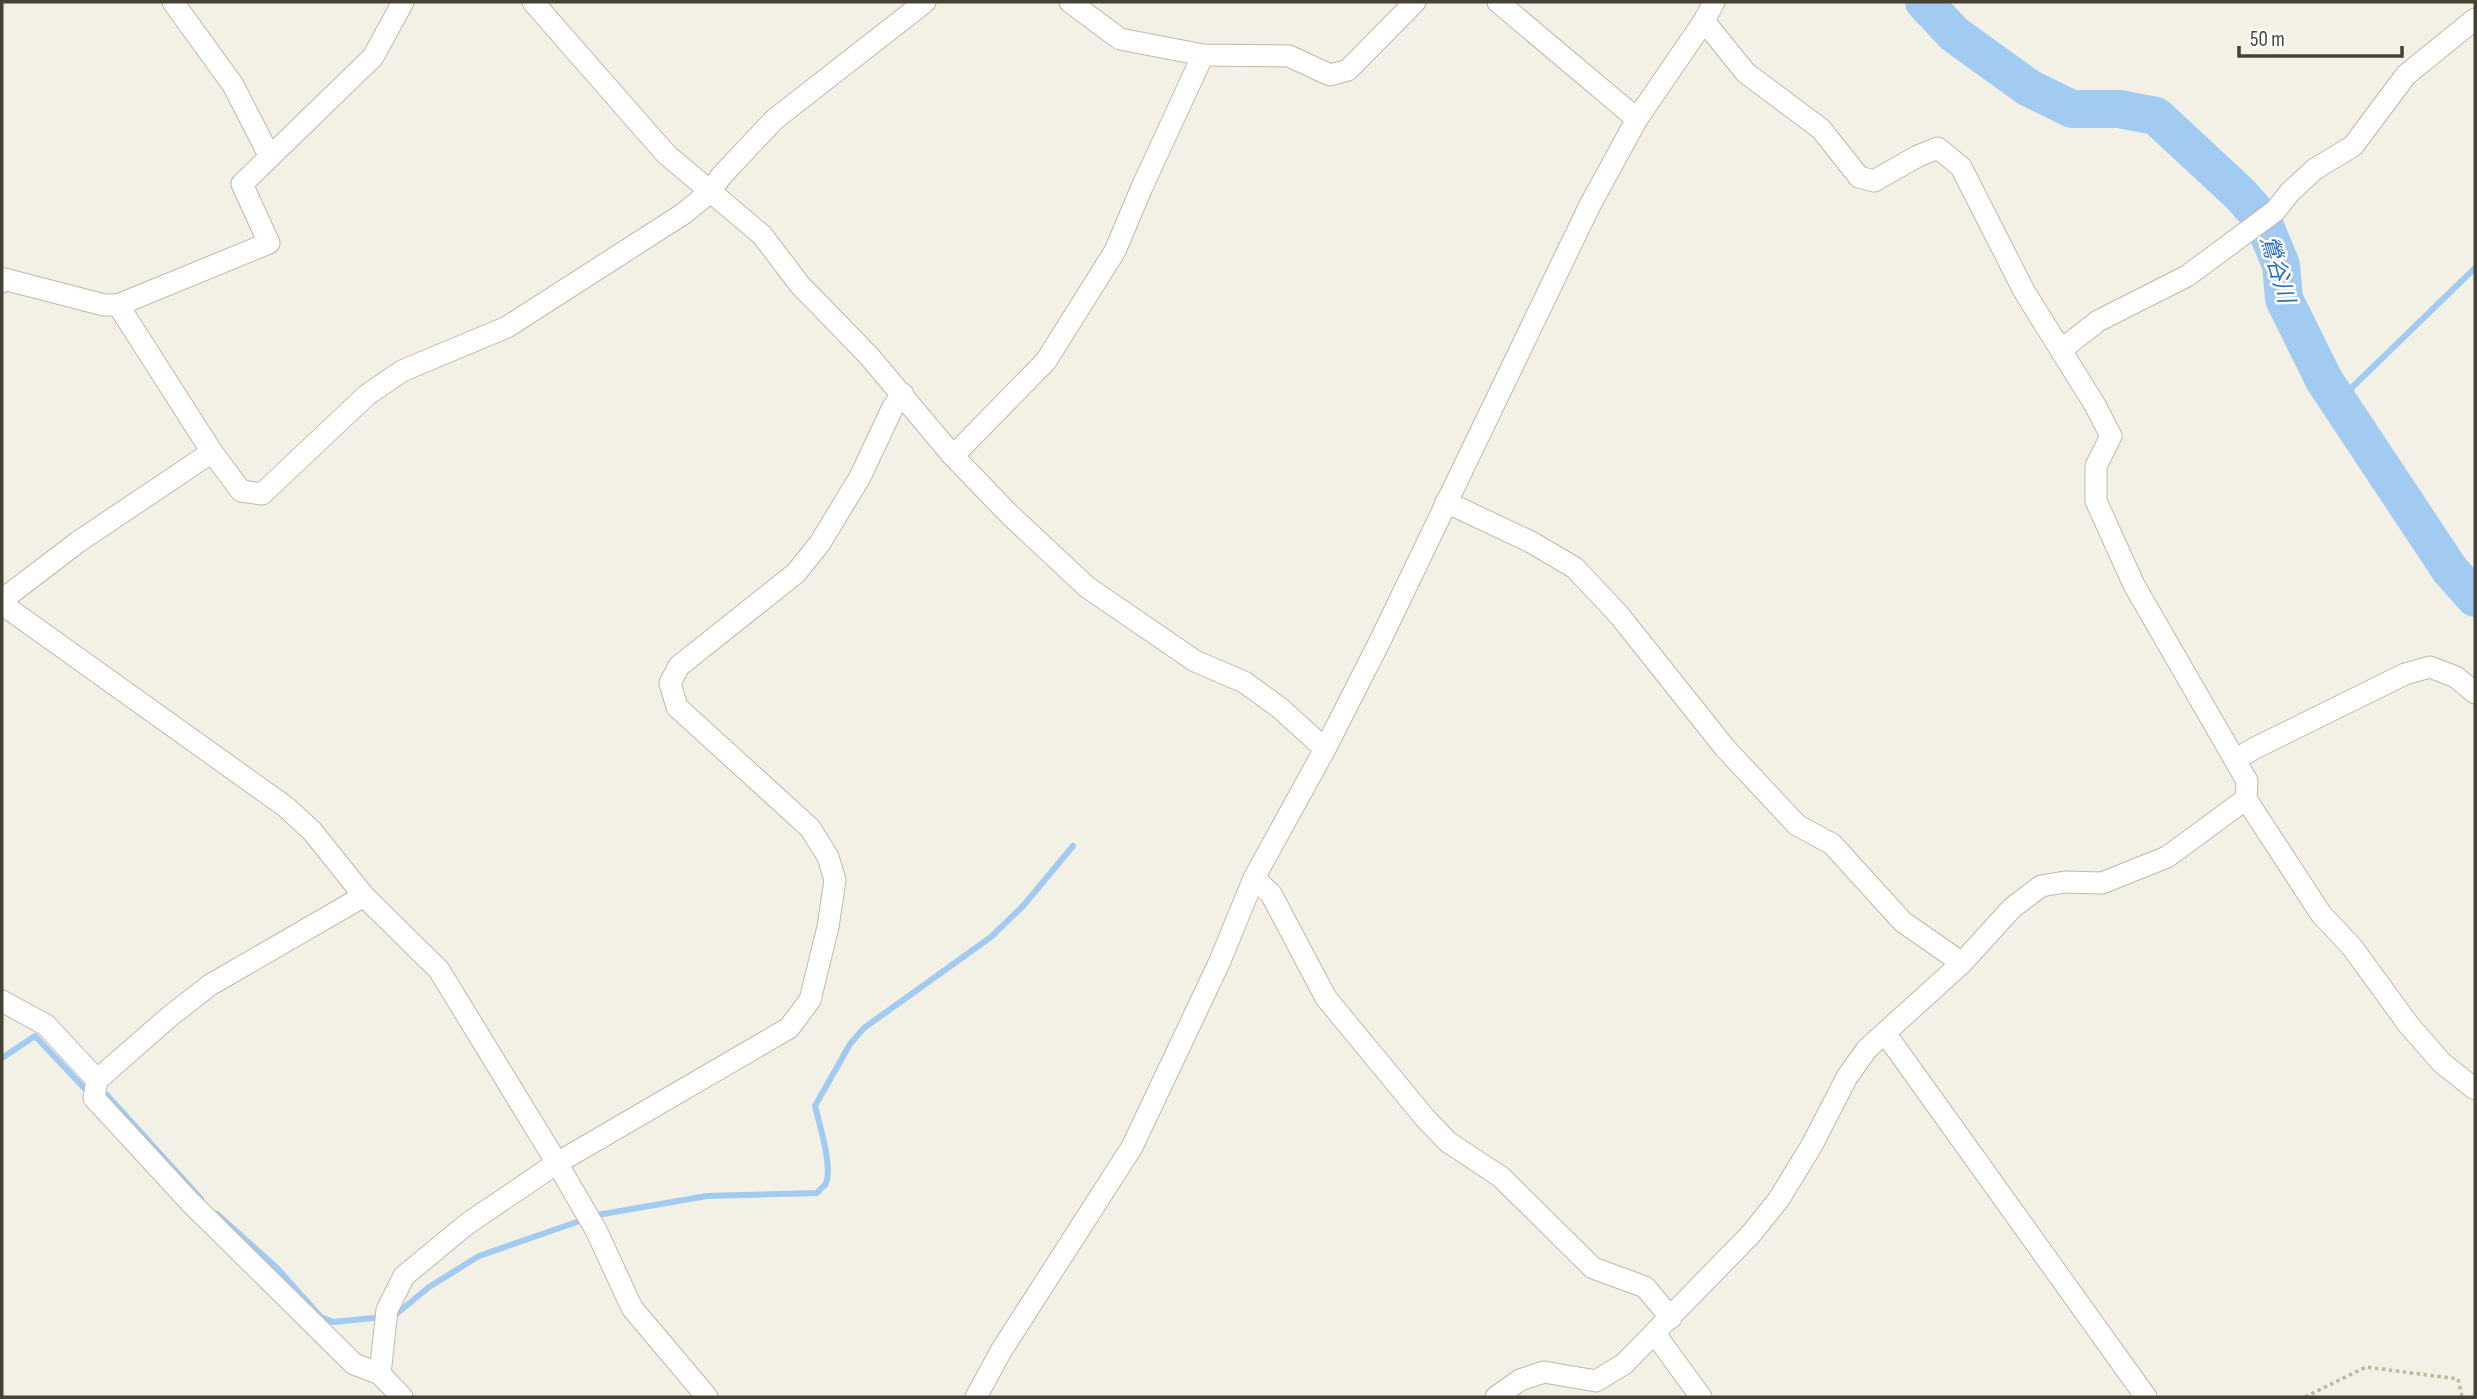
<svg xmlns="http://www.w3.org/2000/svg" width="2477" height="1399" font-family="'Sofia Sans Condensed','Noto Sans JP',sans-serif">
<rect width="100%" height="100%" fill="#f3f0e6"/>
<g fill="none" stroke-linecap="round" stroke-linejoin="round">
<g stroke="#a2cbf1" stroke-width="6">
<path d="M2338,401L2475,268"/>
<path d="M2,1058L35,1036L85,1089L107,1095L201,1199"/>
<path d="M217,1214L277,1268L321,1317L333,1322L394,1316L429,1287L479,1256L597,1215L707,1196L817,1193C817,1192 825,1185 825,1185C834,1170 819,1123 815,1106L850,1044L864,1028L991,937L1023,906L1073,846"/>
</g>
<path stroke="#a2cbf1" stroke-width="38" d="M1924,2L1954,34L2029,88L2072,109H2119L2156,116L2241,195L2262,219L2281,265L2284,299L2324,380L2450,570L2475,598"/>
<defs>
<g id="minor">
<path d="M173,2L233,85L270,157"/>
<path d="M533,2L666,154L762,235L800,285L869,356L953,456L1010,515L1087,587L1195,661L1244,682L1280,708L1325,749"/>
<path d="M1070,2L1120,39L1203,55L1289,56L1330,75L1348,70L1415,2"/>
<path d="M1498,2L1637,119"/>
<path d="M1704,21L1746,73L1821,129L1859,177L1874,181L1918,156L1938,148L1961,167L2024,291L2095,405L2111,436L2096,466V501L2134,585L2235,760"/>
<path d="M2,282L4,279L104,305H118"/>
<path d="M2061,350L2098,321L2187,276L2275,211L2290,192L2315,169L2353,146L2406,75L2475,19"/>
<path d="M212,452L118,305L269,243L242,184L373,57L403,2"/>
<path d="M953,456L1046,361L1115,251L1142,187L1203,55"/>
<path d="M1446,502L1531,542L1575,568L1619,615L1725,748L1797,825L1832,844L1903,922L1962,963"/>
<path d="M2,600L78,542L212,452L241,491L262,494L367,395L402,371L507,327L683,214L710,192L722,175L775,119L925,2"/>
<path d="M2,604L286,807L312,831L364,896L439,970L557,1163L596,1230L632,1308L707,1397"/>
<path d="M2475,693L2456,677L2430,667L2405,674L2255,748L2235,760L2247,781L2246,799L2321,914L2352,947L2408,1024L2442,1063L2475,1089"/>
<path d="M1254,878L1271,894L1326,998L1425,1118L1448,1142L1501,1177L1593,1268L1645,1287L1671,1318"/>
<path d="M2,1001L46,1025L97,1080L94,1098L189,1201L354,1364L380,1374L402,1397"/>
<path d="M1885,1033L2146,1397"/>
<path d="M97,1080L169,1017L210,985L364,896"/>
<path d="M1655,1334L1701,1397"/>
<path d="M380,1374L387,1310L404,1276L467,1224L557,1163L789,1028L810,1000L828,927L835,880L828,857L810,828L677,707L670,683L679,666L796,573L820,543L860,477L893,407L903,394"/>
<path d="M976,1397L1001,1351L1132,1147L1220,961L1254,878L1325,749L1379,643L1590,205L1637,119L1704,21L1714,2"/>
<path d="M1496,1397L1520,1380L1544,1372L1596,1381L1624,1364L1751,1234L1779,1199L1812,1145L1847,1077L1867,1049L1962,963L2012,908L2041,886L2065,882L2102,883L2167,857L2246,799"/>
</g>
</defs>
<use href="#minor" stroke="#bfb9a9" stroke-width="23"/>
<path stroke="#c1b69a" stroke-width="3.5" stroke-dasharray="3.5 3.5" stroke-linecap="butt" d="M2305,1397L2366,1367L2458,1379L2462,1397"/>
<use href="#minor" stroke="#fff" stroke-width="21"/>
</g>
<g text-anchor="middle" stroke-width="5" stroke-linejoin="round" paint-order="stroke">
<g font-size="23" font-style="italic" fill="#2d71b4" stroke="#fff">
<text transform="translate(2278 269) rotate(74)" y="8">鶯谷川</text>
</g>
</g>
<rect width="2477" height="1399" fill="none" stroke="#464135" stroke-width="7"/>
<path d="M2239 46v10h163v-10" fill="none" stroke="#464135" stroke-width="3.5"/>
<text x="2250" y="46" font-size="21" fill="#464135" stroke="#ffffff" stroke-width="5" paint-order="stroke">50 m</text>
</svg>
